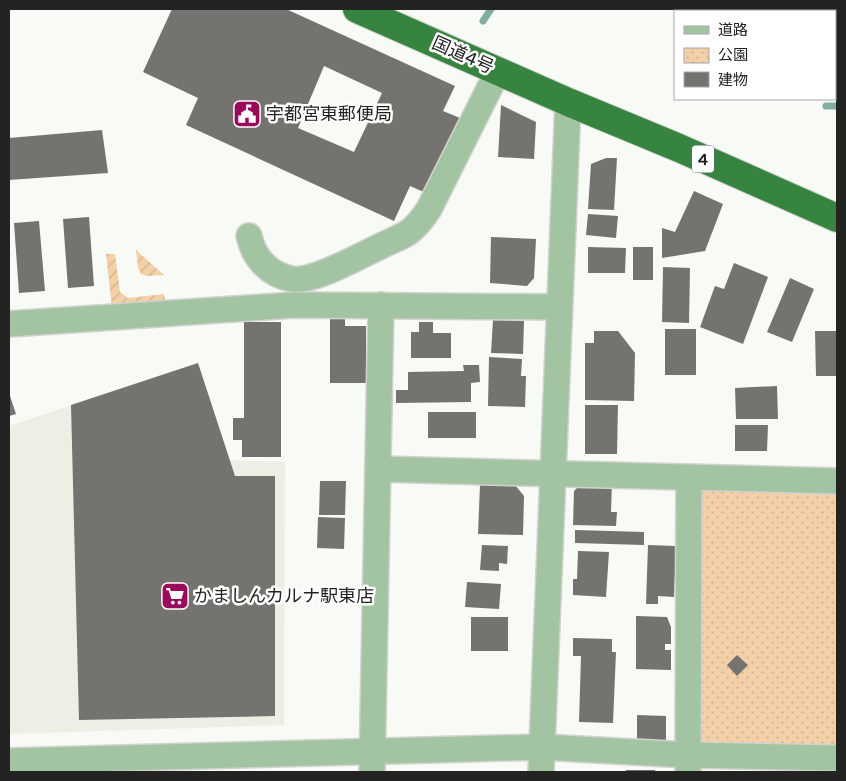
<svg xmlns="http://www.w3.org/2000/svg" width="846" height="781" font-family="'Varela Round','Noto Sans JP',sans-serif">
<defs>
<pattern id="park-dots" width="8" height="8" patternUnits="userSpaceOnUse" patternTransform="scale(1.25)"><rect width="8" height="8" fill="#f3d0a7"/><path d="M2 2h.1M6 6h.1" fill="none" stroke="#d0b28f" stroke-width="1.8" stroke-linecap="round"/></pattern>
<pattern id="garden-furrows" width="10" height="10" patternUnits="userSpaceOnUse" patternTransform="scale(1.25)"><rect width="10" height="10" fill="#f3d0a7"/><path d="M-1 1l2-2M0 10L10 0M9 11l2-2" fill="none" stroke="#d0b28f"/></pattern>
</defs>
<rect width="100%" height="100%" fill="#f8faf5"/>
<path fill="#ecf0e4" d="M198,363L230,460L285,462L284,725L9,734V426Z"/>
<path fill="url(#park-dots)" d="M696,483L837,486V752L696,750Z"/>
<g fill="url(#garden-furrows)">
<path d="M136,250L164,275L147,276L141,274L138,268Z"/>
<path d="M106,254H115L120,292L128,298L164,294L166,303L112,308Z"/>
</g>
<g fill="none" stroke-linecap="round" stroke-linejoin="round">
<g stroke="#82ad9e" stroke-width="7">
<path d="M483,21L491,9"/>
<path d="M826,106H837"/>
</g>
</g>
<g fill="#74736f" fill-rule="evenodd">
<path d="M172,9H286L455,86L443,111L460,118L426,193L410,186L394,221L186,125L198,98L143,72ZM324,66L382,93L354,152L298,128Z"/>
<path d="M501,105L536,122L534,159L498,157Z"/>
<path d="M102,130L108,173L9,180V138Z"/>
<path d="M606,158H617L614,210L588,209L591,164Z"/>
<path d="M694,191L723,204L705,251L662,258V228L675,232Z"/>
<path d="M588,214L618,216L616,238L586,235Z"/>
<path d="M89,217L94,286L68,288L63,219Z"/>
<path d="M39,221L45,291L19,293L14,223Z"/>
<path d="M491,237L536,239L534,278L527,286L490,283Z"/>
<path d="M588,247L626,248L625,273H588Z"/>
<rect x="633" y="247" width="20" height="33"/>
<path d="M734,263L768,277L743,344L700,327L715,286L724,289Z"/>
<path d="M663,267L690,268L689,323L662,322Z"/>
<path d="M790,278L814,289L792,342L767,332Z"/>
<path d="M330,316L345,317V326H366V383H330Z"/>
<path d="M493,320L524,321L523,354L491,353Z"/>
<path d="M244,322H281V457H242V440H233V418H244Z"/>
<path d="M419,322H433V333H451V358H411V332H419Z"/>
<rect x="665" y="329" width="31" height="46"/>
<path d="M594,331H618L635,353L634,401L585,400V343H594Z"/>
<path d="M815,331H837V376H816Z"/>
<path d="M489,357L522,359L521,376H526L525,407L488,406Z"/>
<path d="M198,363L235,476H275V716L79,720L71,405Z"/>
<path d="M463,365H479L480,382L471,383V402L396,403V390H408V372L464,371Z"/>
<path d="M777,386L778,419H736L735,388Z"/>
<path d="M9,393L16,414L9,416Z"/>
<path d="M585,405H618L617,454H585Z"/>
<rect x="428" y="412" width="48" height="26"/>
<path d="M735,425H768L767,451H735Z"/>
<path d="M320,481H346L345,515H319Z"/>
<path d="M584,481L612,482L611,512H617L616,526L573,525L574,491Z"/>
<path d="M480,485H515L524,496L523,535L478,534Z"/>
<path d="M318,517L345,518L344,549L317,548Z"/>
<path d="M575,530L644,532V545L575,543Z"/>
<path d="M482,545L508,546L507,564L499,563V571L480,570Z"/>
<path d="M648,545L676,546L674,597L658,596V604H646Z"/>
<path d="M578,551L609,552L606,597L573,595V579H577Z"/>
<path d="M467,582L501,584L499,609L465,607Z"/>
<path d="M636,616L667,617L671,627V644H665V650H671V670L636,669Z"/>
<rect x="471" y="617" width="37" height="34"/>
<path d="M573,638L612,639V652H616L613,723L579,722L581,656H573Z"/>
<path d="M737,655L748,665L737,676L727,665Z"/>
<path d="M637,715L666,716V742L637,741Z"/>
<rect x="626" y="770" width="29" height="2"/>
</g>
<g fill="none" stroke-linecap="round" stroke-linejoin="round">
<defs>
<g id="minor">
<path d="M249,236C254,258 269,275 292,279C313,283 361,255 381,246C390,241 400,238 409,232C417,226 423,218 429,209L498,71"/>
<path d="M9,324L294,305L559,307"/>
<path d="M379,469L837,481"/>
<path d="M9,761L542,747L688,755L837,758"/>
<path d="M372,772L381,305"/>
<path d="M541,772L568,102"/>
<path d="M688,772L689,477"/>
</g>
<path id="highway" d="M357,9L568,102L679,148L837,218"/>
</defs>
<use href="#minor" stroke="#d2d3cf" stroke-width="28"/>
<use href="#highway" stroke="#d2d3cf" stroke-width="30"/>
<use href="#minor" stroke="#a3c4a3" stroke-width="25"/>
<use href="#highway" stroke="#36843f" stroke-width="28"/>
</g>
<defs>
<symbol id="civic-square" viewBox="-11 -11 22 22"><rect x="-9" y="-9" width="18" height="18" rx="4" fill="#9b0a5a" stroke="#fff"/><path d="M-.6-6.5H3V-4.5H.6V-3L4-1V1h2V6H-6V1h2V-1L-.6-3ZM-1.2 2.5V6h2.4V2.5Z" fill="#fff"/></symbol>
<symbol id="supermarket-square" viewBox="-11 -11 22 22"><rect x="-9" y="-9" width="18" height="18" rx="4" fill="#9b0a5a" stroke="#fff"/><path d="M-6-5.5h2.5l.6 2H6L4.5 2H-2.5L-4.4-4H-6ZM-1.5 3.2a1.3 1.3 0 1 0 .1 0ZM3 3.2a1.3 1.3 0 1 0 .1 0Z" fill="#fff"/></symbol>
</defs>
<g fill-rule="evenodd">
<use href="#civic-square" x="231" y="98" width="32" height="32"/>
<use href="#supermarket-square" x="159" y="580" width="32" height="32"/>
</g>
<g text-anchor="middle" stroke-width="5" stroke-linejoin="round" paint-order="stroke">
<rect fill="#fff" stroke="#656664" stroke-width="1" x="692" y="145.5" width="22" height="27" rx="4"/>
<g font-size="16" font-weight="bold" fill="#232422">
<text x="703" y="165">4</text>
</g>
<g font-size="18" fill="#232422" stroke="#fff">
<text transform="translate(463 55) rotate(24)" y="6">国道4号</text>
</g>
<g font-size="18" fill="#232422" stroke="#fff" text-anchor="start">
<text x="266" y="120">宇都宮東郵便局</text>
<text x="194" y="602">かましんカルナ駅東店</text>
</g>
</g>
<rect width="846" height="781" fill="none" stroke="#232422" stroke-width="20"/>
<rect x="674" y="10" width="162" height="90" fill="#ffffff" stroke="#a7a7a7"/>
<rect x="684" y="26" width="25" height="8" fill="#a3c4a3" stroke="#a7a7a7"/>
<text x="718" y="35" font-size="15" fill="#232422">道路</text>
<rect x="684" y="48" width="25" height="15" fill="url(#park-dots)" stroke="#a7a7a7"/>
<text x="718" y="60" font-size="15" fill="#232422">公園</text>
<rect x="684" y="72" width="25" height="15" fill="#74736f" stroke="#a7a7a7"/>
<text x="718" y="85" font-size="15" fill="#232422">建物</text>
</svg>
